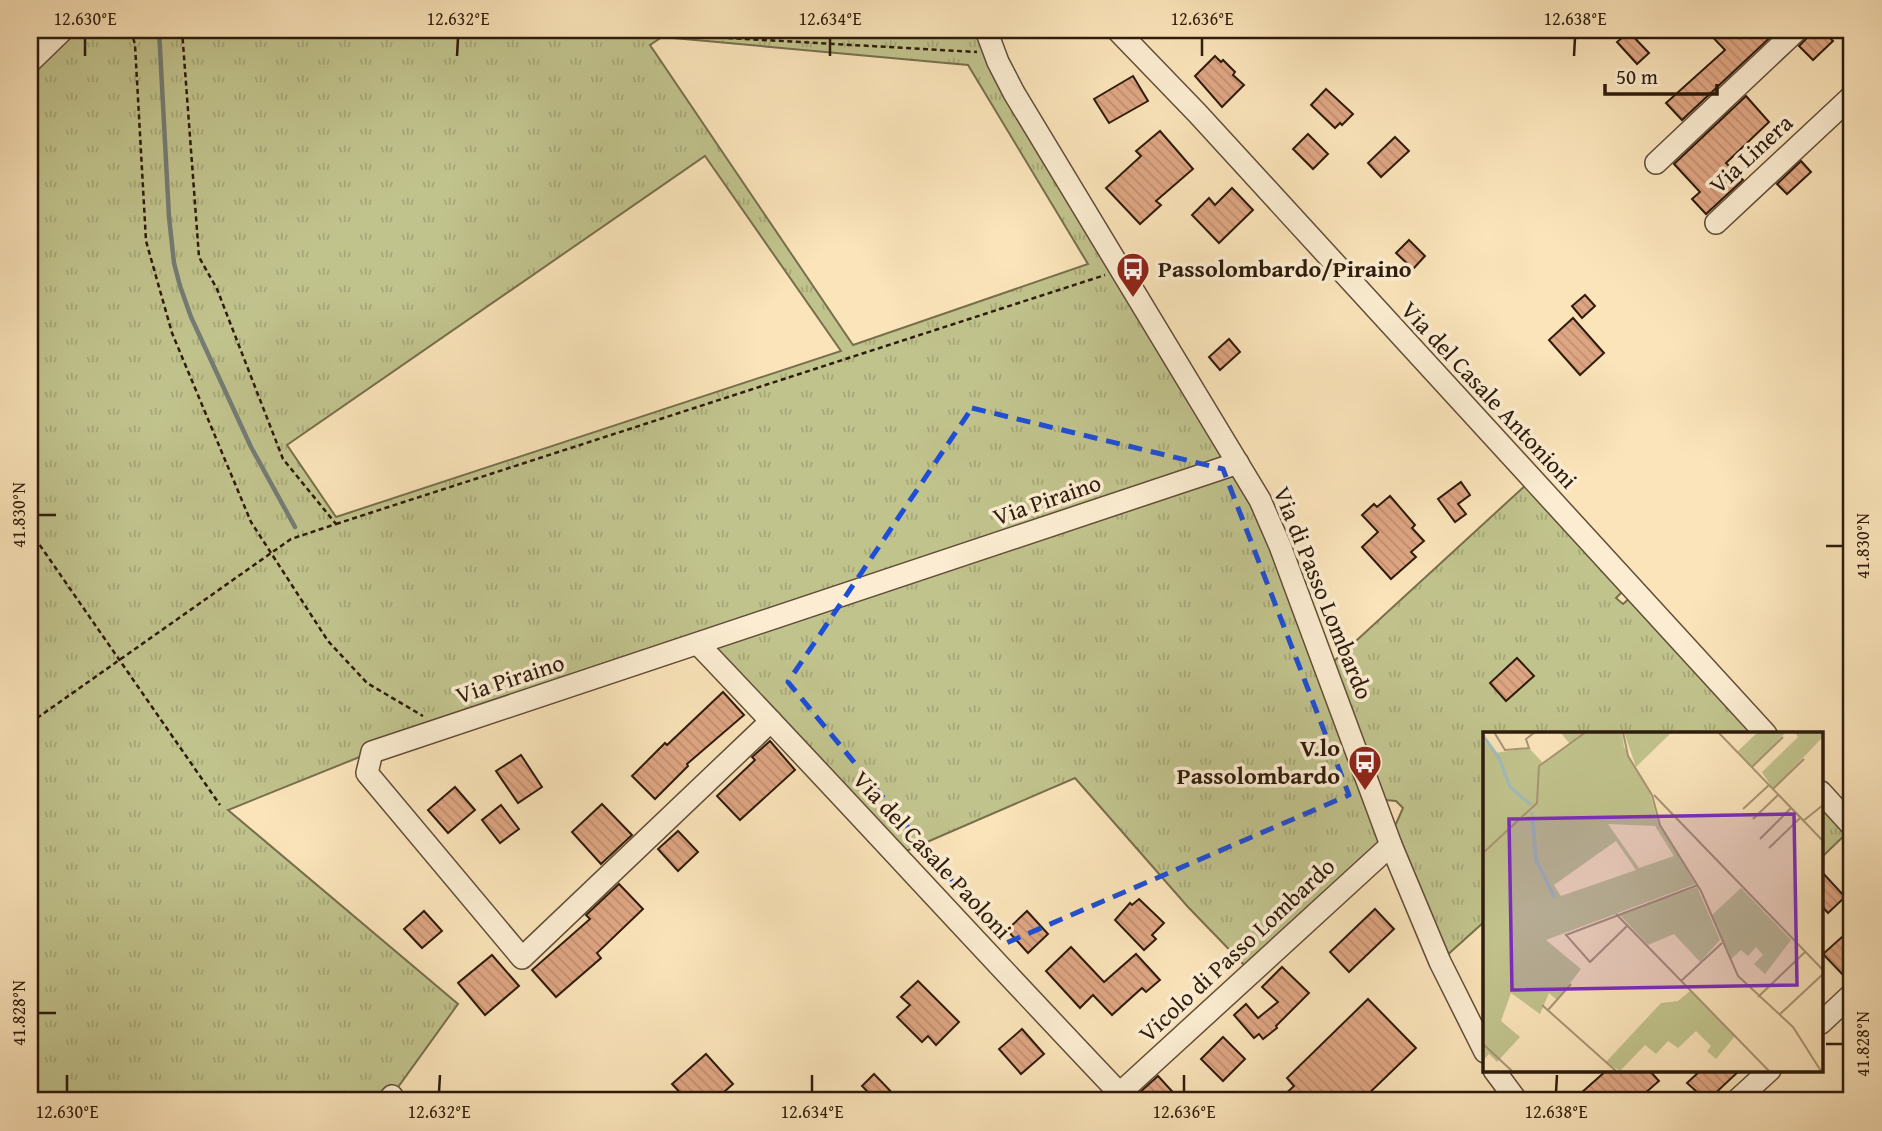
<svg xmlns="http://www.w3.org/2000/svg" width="1882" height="1131" font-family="'Gentium Book Plus',serif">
<defs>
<pattern id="grass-tufts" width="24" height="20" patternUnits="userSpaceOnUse" patternTransform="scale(1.75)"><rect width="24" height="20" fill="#c1c38d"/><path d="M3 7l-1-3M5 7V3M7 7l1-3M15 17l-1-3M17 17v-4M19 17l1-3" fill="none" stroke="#a6a778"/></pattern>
<pattern id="building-back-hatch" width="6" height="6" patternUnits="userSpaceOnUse" patternTransform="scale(1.75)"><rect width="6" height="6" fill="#dfa683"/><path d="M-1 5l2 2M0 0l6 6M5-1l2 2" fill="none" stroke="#c08e70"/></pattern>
</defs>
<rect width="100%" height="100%" fill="#fbe4ba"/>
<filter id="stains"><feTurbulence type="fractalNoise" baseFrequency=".00286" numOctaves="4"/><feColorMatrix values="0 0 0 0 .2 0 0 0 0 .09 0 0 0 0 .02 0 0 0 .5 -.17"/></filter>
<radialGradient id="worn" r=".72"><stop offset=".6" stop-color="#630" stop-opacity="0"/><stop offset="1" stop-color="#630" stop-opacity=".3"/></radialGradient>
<g fill="url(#grass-tufts)" stroke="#786f4c" stroke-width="2" fill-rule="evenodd">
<path d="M30,30H979L1221,447V456L1217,464L372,752L228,810L458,1004L388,1101H30ZM662,37L968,65L1088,264L853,345L650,45ZM705,156L841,351L336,517L287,445Z"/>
<path d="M1234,470L1269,534L1379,839L1376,847L1249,970L1188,907L1075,778L904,852L715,652L716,645Z"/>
<path d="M1528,483L1625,589L1616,598L1623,604L1631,597L1759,734H1485V921L1444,958L1395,826L1403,808L1396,801L1385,800L1333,662Z"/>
<path d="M1821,800L1849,831L1821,858Z"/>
</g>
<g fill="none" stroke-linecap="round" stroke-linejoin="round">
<path stroke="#747c74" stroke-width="4.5" d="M159,30L169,217L174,263L180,286L191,317L251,447L295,527"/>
</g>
<g fill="url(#building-back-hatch)" stroke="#2e1b0b" stroke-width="2">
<path d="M1706,30H1778L1682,120L1666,103L1725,50Z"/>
<path d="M1810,30H1822L1833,41L1813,60L1799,46L1806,39Z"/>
<path d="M1629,32L1649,53L1637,64L1617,42Z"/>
<path d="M1215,56L1221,62L1223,60L1235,72L1233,75L1244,85L1222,107L1195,76Z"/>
<path d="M1133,76L1148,101L1109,123L1094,99Z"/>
<path d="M1326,89L1353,114L1342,125L1340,123L1335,128L1311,105Z"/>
<path d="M1746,96L1769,122L1726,163L1743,180L1706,214L1692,199L1700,192L1674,164Z"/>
<path d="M1160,131L1193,169L1156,201L1161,205L1140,224L1106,188L1141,156L1136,151Z"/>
<path d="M1308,134L1328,154L1313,169L1293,149Z"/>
<path d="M1395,137L1409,151L1381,177L1368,163Z"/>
<path d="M1801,161L1811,172L1787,194L1777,184Z"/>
<path d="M1232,188L1253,210L1219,243L1192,215L1209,198L1215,205Z"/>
<path d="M1409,240L1425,256L1413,269L1396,253Z"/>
<path d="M1585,295L1595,306L1582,318L1572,306Z"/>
<path d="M1573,318L1604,353L1580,375L1549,340Z"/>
<path d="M1229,339L1240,352L1220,370L1209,357Z"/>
<path d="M1461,482L1470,495L1458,504L1466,514L1455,522L1438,499Z"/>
<path d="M1390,496L1415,525L1412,528L1424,541L1411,552L1416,557L1391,579L1362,547L1378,532L1362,515L1374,504L1377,507Z"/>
<path d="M1517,658L1534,676L1506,701L1490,683Z"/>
<path d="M723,692L744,715L687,764L688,766L655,799L632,776L665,743L667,745Z"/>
<path d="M770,741L795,770L740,820L717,796L755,760L752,757Z"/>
<path d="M521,755L542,787L518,803L496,771Z"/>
<path d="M455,787L475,810L448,833L428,810Z"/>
<path d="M602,804L632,835L601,864L572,832Z"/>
<path d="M501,805L519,829L500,843L482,820Z"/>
<path d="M678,831L698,852L678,871L658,849Z"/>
<path d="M1821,871L1845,897L1828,913L1821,905Z"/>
<path d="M619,884L643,909L597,953L601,958L556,997L532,970L590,919L586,915Z"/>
<path d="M1139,899L1164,923L1152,935L1156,939L1144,950L1115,920L1130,903L1132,905Z"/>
<path d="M1375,909L1394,929L1349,972L1330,952Z"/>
<path d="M424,911L442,931L422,948L404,929Z"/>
<path d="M1027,911L1048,934L1028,953L1007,930Z"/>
<path d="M1852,928V972L1846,978L1823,954Z"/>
<path d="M1071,947L1104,982L1136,954L1160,980L1146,992L1142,988L1112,1015L1093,995L1080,1008L1046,971Z"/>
<path d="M492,955L519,986L485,1015L458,983Z"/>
<path d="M1282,967L1309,993L1276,1026L1277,1028L1263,1039L1259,1034L1254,1038L1234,1015L1246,1004L1258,1018L1278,1002L1262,987Z"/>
<path d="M918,981L959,1022L936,1045L928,1036L922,1042L897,1017L910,1005L901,997Z"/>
<path d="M1368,999L1416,1048L1361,1101H1278L1294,1086L1287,1078Z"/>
<path d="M1022,1029L1044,1054L1021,1074L999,1049Z"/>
<path d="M1223,1037L1245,1059L1223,1081L1201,1059Z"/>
<path d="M706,1054L733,1084L714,1101H688L672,1084Z"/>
<path d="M1607,1070H1649L1659,1081L1636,1101H1572Z"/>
<path d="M1701,1070H1740L1707,1101L1687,1083Z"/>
<path d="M874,1074L900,1101H860L869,1093L862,1086Z"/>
<path d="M1158,1076L1181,1101H1146L1139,1093Z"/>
</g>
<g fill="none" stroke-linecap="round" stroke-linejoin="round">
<defs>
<g id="minor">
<path d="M986,30L998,62L1014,93L1260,500L1280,546L1391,845L1440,962L1485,1052"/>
<path d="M1117,30L1198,114L1766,734"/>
<path d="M30,62L63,30"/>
<path d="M1656,163L1797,30"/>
<path d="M1716,223L1852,96"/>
<path d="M699,645C843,796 983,950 1127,1101"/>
<path d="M771,721L522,958L367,773L372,752L1238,463"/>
<path d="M1821,792L1852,826"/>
<path d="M1821,1023L1852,994"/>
<path d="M1494,1070L1517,1101"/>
<path d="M1120,1093L1391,845"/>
<path d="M388,1101L392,1096"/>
<path d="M1736,1101L1770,1070"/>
</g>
</defs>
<use href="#minor" stroke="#614d37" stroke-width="24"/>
<g stroke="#2e1b0b" stroke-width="2.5" stroke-dasharray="5 3.5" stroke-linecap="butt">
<path d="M131,30L135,45L146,241L172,333L251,522L328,641L367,683L423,716"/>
<path d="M652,30L675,35L977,52"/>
<path d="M336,524L1105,275"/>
<path d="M30,531L220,805"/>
<path d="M30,723L291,539L336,524L283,459L217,289L199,257L182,30"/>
</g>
<use href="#minor" stroke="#fcedd2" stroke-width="21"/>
</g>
<path fill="none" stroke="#1d4ed8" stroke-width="5" stroke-dasharray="14 9" stroke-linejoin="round" d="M972,408L1223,469L1349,795L1004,944L788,682Z"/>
<path fill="none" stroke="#2e1b0b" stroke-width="2.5" d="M85,56V38M457,56L458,38M830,56V38M1202,56V38M1574,56L1575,38M38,515H56M1826,546H1843M38,1013H56M1826,1044H1843M67,1092V1075M439,1092L440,1075M812,1092V1075M1184,1092V1075M1556,1092L1557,1075"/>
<defs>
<symbol id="bus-pin" viewBox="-11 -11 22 30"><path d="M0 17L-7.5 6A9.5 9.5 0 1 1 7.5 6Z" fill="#8f2418" stroke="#fcedd2"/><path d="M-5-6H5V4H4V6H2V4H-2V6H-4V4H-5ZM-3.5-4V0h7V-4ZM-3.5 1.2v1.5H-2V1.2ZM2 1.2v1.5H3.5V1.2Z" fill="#fff"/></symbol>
</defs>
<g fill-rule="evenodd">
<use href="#bus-pin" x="1114" y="250" width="38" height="52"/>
<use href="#bus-pin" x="1346" y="743" width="38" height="52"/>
</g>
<g text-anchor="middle" stroke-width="7" stroke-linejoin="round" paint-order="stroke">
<g font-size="24" fill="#2e1b0b" stroke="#fcedd2">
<text transform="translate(1751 154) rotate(-43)" y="8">Via Linera</text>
<text transform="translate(1489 395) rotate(47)" y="8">Via del Casale Antonioni</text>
<text transform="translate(1047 500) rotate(-19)" y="8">Via Piraino</text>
<text transform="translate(1323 593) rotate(68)" y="8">Via di Passo Lombardo</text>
<text transform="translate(510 679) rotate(-18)" y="8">Via Piraino</text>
<text transform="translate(932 855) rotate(47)" y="8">Via del Casale Paoloni</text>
<text transform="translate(1237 950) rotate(-43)" y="8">Vicolo di Passo Lombardo</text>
</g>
<g font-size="24" font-weight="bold" fill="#2e1b0b" stroke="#fcedd2" text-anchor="start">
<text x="1158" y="277">Passolombardo/Piraino</text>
<text x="1340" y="756" text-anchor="end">V.lo<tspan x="1340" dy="28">Passolombardo</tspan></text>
</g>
</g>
<g transform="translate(1483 732)">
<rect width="340" height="340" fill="#fbe4ba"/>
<path d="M77,0H139L141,15L167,61L174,87L212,152L63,208L98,237L74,268L66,261L57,282L28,261L18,289L37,305L14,330L6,322L0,329V8L11,21L46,16L60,31L87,12ZM125,92L172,94L191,124L156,136ZM133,109L153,138L78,164L71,153ZM141,0H189L153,35ZM275,0H303L269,35L254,20ZM312,0H339V6L290,57L279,40L315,5ZM214,155L237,208L217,230L191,202L165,213L136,182ZM258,156L308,208L282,242L271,232L280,223L273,215L265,224L258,218L247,228L229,183ZM207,259L252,304L233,327L224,319L228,314L213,299L195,316L185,309L173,322L162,313L137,339L123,330L178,271L195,269Z" fill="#c1c38d" fill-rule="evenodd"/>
<path fill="none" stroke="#a3bcba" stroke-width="3.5" d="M0,4L16,26L27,55L48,73M49,80L53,128L72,166"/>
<path fill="none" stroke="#a99474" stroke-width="2" d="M11,0L22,18L46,16L43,7L52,0M140,0L145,24L169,63L177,93L218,159L255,244L310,295L338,339M235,0L340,109M269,35L300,5M290,57L321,27M171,63L340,238M260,77L286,53M270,87L295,63M320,89L340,73M277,107L308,76M286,116L317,86M0,121L54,71L56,34L103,0M133,182L286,339M144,194L107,230L83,203L215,153M198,249L239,211M275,265L322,220M59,273L133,339M65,278L88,252M296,283L340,242M0,312L29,339"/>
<path fill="#7b2cbf" fill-opacity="0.15" stroke="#7b2cbf" stroke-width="3.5" d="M311,82L314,253L29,258L26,87Z"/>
<rect width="340" height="340" fill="none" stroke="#2e1b0b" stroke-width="3.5"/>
</g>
<rect width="1882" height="1131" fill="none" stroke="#fbe4ba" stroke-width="77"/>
<path d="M1605 84v10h112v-10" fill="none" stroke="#2e1b0b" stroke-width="3.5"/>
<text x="1616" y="84" font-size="21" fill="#2e1b0b" stroke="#fcedd2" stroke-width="5" paint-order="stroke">50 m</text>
<rect x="38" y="38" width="1805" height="1054" fill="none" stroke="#2e1b0b" stroke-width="2.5"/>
<g font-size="18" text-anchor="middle" fill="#2e1b0b">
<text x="85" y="25">12.630°E</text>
<text x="458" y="25">12.632°E</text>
<text x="830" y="25">12.634°E</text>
<text x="1202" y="25">12.636°E</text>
<text x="1575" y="25">12.638°E</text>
<text transform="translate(19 515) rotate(-90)" y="6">41.830°N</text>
<text transform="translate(1863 546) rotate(-90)" y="6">41.830°N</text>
<text transform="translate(19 1013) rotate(-90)" y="6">41.828°N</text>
<text transform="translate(1863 1044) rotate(-90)" y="6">41.828°N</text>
<text x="67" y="1118">12.630°E</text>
<text x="439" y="1118">12.632°E</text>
<text x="812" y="1118">12.634°E</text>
<text x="1184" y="1118">12.636°E</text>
<text x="1556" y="1118">12.638°E</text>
</g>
<rect width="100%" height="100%" filter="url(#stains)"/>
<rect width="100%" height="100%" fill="url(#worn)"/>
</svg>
